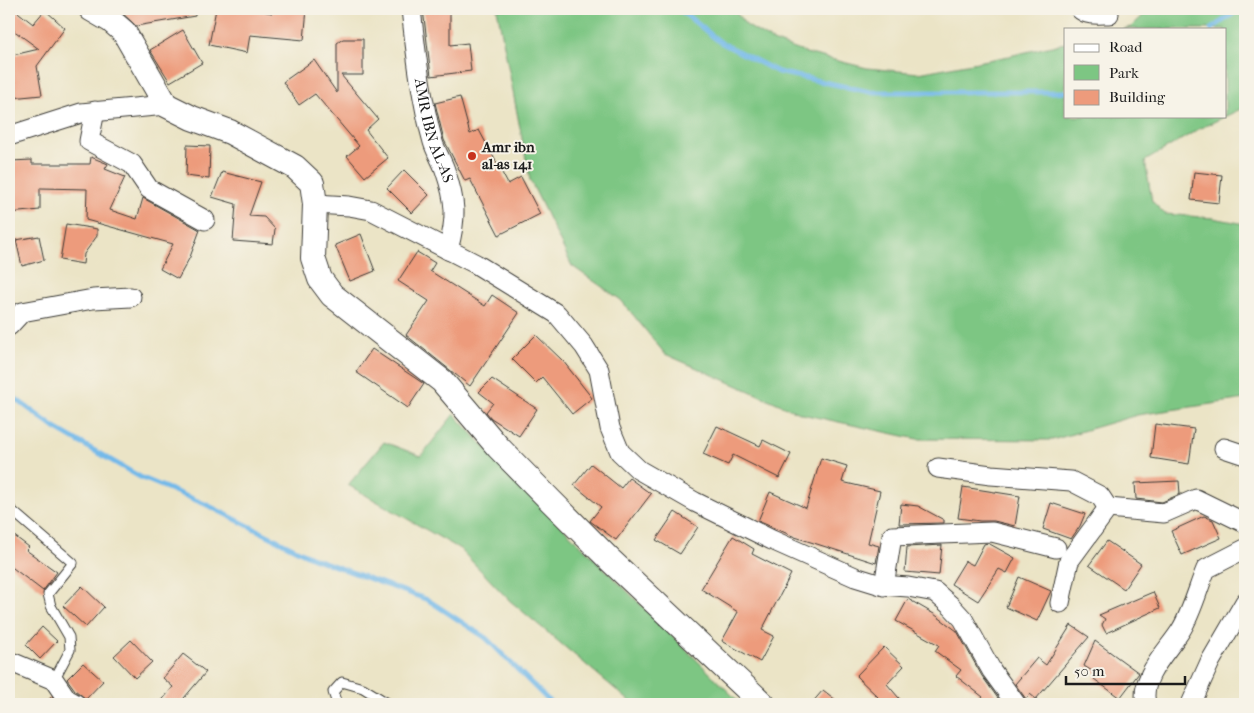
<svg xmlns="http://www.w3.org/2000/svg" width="1254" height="713" font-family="'IM FELL French Canon',serif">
<rect width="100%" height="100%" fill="#f7f3e8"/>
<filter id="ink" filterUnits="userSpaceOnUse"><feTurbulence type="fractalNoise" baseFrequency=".02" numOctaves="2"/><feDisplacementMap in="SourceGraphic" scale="10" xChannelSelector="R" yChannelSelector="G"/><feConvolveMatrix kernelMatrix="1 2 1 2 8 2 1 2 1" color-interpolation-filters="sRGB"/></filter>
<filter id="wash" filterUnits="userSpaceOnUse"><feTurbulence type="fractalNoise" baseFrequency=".0096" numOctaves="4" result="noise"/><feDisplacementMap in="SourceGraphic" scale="20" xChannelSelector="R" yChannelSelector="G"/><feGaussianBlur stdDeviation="1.12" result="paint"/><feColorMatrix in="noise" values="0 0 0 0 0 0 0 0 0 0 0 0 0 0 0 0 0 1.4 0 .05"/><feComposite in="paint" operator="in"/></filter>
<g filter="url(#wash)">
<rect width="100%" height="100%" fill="#ebe4c6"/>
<g fill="#7dc683" stroke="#4c7150">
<path d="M497,9H733L746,25L773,41L806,53L867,68L919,73L1009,56L1065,43V116H1225V29H1123L1131,27L1150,9H1245V107L1199,129L1145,161L1152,201L1165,214L1213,218L1245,224V399L1137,415L1052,440L917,439L802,414L665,354L621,300L572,266L530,180Z"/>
<path d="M454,414L519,484L741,704H633L509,600L460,549L348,485L384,442L421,456Z"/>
</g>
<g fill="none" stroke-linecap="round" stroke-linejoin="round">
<g stroke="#73b9e9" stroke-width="5">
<path d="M679,9L720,42L778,72L870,92H1065"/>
<path d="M1211,29L1240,9"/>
<path d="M9,394L55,428L140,477L205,504L313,558L428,600L486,638L552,704"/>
</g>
</g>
<g id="blocks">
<g fill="#ed9b7c">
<path d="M9,9H14L33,24L45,10L65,28L37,66L42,95L11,98L9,80V56L39,49L9,27Z"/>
<path d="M118,9H195V16L136,26Z"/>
<path d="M216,9H252L272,13V9H307L304,40L250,35L247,53L209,45Z"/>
<path d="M423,9H450V45L468,43L471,71L431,76Z"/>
<path d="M183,30L202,63L170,82L150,50Z"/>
<path d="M343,39H363V75H341L378,119L366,130L388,158L365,177L347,156L359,146L315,94L299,105L283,82L314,60L337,93V43Z"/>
<path d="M460,97L470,134L479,130L508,184L521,177L540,214L499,235L470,179L465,181L444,140L435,103Z"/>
<path d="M187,145L210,146L209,179L186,176Z"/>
<path d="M91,157L108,164L105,169L125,177L110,210L137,219L143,198L200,230L190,257L178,279L160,269L173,244L86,220L87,189L40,188V210L9,213V171L11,170V161L32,160V164H90Z"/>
<path d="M404,170L429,195L412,213L387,188Z"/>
<path d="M222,172L261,182L249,216L264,217L275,229L273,244L233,241L236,204L212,197Z"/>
<path d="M1194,172L1222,175L1219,203L1191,200Z"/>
<path d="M66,224L97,229V236L84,254L83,264L60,260Z"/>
<path d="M361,234L375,271L350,281L335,245Z"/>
<path d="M39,236L44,260L22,266L16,240Z"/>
<path d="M417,252L435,263L430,271L485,306L492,295L519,313L470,386L406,335L429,301L398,281Z"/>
<path d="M536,335L563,361L592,398L572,414L542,377L536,383L512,359Z"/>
<path d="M372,349L424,384L408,408L356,372Z"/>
<path d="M492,379L537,409L519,436L491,418L486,412L493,403L479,392Z"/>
<path d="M1155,424L1194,429L1189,464L1151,458Z"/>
<path d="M717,426L760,446L763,440L791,454L779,478L733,455L728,465L703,454Z"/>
<path d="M821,458L847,466L842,482L880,491L868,543L879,546L876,563L795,537L758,521L770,492L806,508Z"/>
<path d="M591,464L621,488L629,478L651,494L616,540L590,521L601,507L574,485Z"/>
<path d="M1179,481L1180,494L1162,502L1136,499L1135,483Z"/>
<path d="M963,487L1020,496L1015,526L994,521H980L958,518Z"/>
<path d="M1051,503L1085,514L1080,526L1071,539L1043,529Z"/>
<path d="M901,504L918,506L944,520V523L899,524Z"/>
<path d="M675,512L698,527L680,554L656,540Z"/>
<path d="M1204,516L1213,520L1221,538L1182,555L1171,531Z"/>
<path d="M9,532L29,547L26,550L57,572L43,591L9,565Z"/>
<path d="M733,536L754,549L752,554L791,574L762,630L774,636L760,662L722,641L738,612L701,589Z"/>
<path d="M1107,541L1141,564L1124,589L1089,565Z"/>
<path d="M988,543L1015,558L1007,573L999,569L978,601L951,584L965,561L973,565L984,544Z"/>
<path d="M942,545L939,575L905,572L907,547Z"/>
<path d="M1019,577L1051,591L1037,621L1006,607Z"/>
<path d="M82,586L104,607L86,627L63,606Z"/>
<path d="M1153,592L1160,608L1106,633L1102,625L1105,619L1099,615Z"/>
<path d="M908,599L934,614L957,631L982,676L1002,704H977L983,697L956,676L961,670L935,651L939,645L896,621Z"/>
<path d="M1071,625L1089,637L1036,699L1030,694L1026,699L1015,684L1037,658L1046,665Z"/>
<path d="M42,627L57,641L40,659L26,645Z"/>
<path d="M131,640L152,662L135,678L114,656Z"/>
<path d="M1095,641L1139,673L1120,698L1094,679L1097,674L1084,666Z"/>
<path d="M884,647L904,666L887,684L904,704H871L878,697L856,676Z"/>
<path d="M183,654L206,672L179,704H159L173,687L163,678Z"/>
<path d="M83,663L103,681L86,699L75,690L67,679Z"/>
<path d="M823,690L841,704H811Z"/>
<path d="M52,696L57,704H45Z"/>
</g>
</g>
</g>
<g filter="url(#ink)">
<use href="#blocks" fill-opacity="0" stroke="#3b3a36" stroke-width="1"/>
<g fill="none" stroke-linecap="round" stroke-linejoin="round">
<defs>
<g id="service">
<path d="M9,508L73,563L48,594L51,606L69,637L70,650L54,680"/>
<path d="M337,704L333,692L342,682L363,688L389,704"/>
</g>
<g id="minor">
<path id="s1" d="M411,9C416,53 421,99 433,142C436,152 442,161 445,170C456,202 457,217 448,250"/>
<path d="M1080,9C1087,16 1100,14 1109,14"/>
<path d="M95,111L89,141L132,164L149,189L205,220"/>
<path d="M9,136L81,113L166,105"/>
<path d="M315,204L349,206L371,210L476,264L557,314L584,346L599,370L610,428L620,452L639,470L695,502L772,540L855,577L881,585L908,587L935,592L951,606L963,619L992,671L1016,704"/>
<path d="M9,326L22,312L93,299L131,297"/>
<path d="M1224,448L1245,455"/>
<path d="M938,468L991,475L1071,481L1100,496L1108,508L1164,513L1196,499L1245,523"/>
<path d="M884,586L892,536L992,532L1056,548"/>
<path d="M1060,603L1069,561L1108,508"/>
<path d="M9,661L54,680L67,699L76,704"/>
<path d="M1146,704C1139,677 1168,651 1181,630C1192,612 1198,588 1206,569L1245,549"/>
<path d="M1191,704L1210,662L1245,602"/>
</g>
<path id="tertiary" d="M91,9L110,20L124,32L166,105L192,118L230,132L295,167L312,183L315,204L313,258L320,279L332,295L442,381L498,447L550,500L610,560L763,704"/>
</defs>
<use href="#service" stroke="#3b3a36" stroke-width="11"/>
<use href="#minor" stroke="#3b3a36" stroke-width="21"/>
<use href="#tertiary" stroke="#3b3a36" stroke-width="26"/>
<use href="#service" stroke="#fff" stroke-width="9"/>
<use href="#minor" stroke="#fff" stroke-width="19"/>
<use href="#tertiary" stroke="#fff" stroke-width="24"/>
</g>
</g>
<circle fill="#c8321e" stroke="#f7f3e8" stroke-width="2" cx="472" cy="156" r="5"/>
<g text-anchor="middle" stroke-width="4" stroke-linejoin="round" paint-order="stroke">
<g font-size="15" fill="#1c1c1c" stroke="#f7f3e8">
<text dy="5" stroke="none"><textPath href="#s1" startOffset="124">AMR IBN AL-AS</textPath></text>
</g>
<g font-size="15" font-weight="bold" fill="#1c1c1c" stroke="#f7f3e8" text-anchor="start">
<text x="482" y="152">Amr ibn<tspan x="482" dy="17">al-as 141</tspan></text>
</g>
</g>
<rect width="1254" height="713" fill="none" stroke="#f7f3e8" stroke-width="30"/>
<rect x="1064" y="28" width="162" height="90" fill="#f7f3e8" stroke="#9f9d96"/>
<rect x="1074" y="44" width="25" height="8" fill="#ffffff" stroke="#9f9d96"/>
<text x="1109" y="52" font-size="15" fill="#1c1c1c">Road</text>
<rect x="1074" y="65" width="25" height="15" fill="#7dc683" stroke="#9f9d96"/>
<text x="1109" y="78" font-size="15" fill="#1c1c1c">Park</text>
<rect x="1074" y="90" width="25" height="15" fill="#ed9b7c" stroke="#9f9d96"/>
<text x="1109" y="102" font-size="15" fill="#1c1c1c">Building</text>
<path d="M1066 676v8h119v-8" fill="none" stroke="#1c1c1c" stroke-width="2.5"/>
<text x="1074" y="676" font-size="15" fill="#1c1c1c" stroke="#f7f3e8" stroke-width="4" paint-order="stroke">50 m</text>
</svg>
